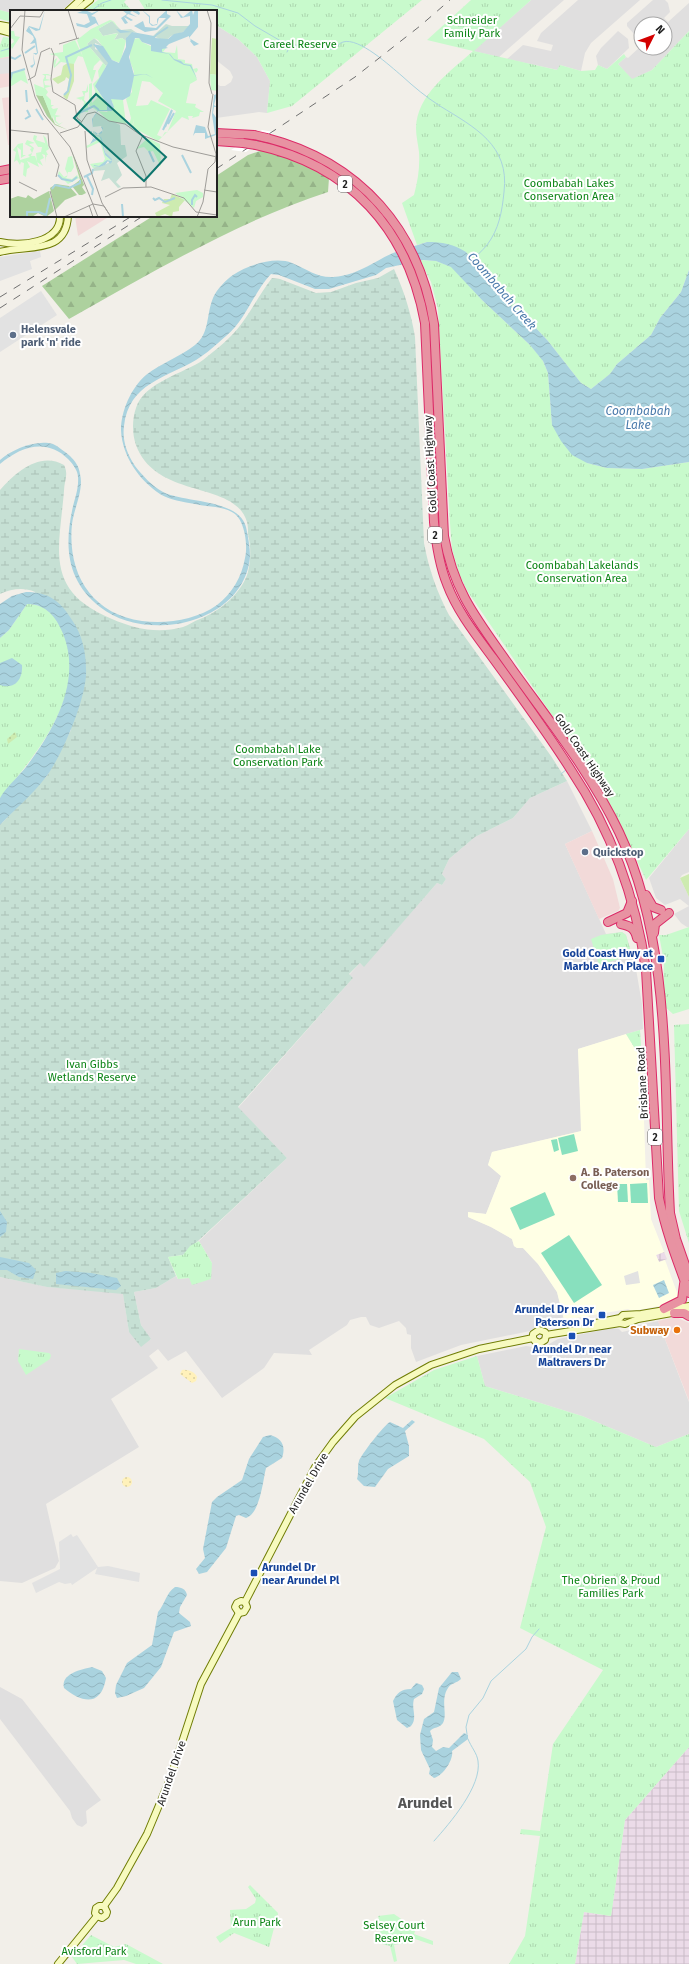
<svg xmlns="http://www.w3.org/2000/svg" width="689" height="1964" font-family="'Fira Sans',sans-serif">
<defs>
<pattern id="industrial-grid" width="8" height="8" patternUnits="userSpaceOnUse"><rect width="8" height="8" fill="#ebdbe8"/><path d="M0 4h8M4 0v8" fill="none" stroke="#c9bcc7"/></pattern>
<pattern id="forest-firs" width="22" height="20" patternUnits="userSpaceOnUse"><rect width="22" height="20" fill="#add19e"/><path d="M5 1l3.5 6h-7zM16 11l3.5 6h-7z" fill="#95b388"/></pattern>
<pattern id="wetland-marsh" width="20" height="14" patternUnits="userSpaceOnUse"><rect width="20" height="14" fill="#c6e0d4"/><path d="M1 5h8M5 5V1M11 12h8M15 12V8" fill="none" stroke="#aac0b6"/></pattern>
<pattern id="sand-dots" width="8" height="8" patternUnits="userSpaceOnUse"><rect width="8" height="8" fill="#fff1ba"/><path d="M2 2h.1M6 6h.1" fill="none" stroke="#dacea0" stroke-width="1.8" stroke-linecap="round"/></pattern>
<pattern id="park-tufts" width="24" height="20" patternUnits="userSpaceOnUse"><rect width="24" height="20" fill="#c8facc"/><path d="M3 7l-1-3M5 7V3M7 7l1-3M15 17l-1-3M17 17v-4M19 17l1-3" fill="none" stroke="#acd6af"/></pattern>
<pattern id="garden-dots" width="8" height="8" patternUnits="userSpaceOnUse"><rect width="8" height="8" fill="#cdebb0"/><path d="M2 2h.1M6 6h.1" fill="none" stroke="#b0c997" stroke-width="1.8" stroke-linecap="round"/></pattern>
<pattern id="water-waves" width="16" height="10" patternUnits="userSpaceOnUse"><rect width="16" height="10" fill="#aad3df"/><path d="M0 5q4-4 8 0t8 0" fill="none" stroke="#92b5bf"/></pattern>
</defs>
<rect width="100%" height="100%" fill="#f2efe9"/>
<g fill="#e0dfdf">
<path d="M0,0H73L61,11H11V13L0,10Z"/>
<path d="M531,0H564L499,57L473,51Z"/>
<path d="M578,0H640L591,43L585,53L581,71L560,65L558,70L507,59L523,45L551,51L553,45L537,41L541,33Z"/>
<path d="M653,0H665L668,3L670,12L664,18L668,22L689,3V31L652,70L632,80L618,64L626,57L628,58L641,46V48H665V24H641V37L634,34L627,26V23Z"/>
<path d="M216,25L238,39L257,57L270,81L267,113L259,112L216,118V83L220,86H225L231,82L233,77L230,71L216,60Z"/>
<path d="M618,31L628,39L629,48L607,69L598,65L596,56L601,48Z"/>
<path d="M567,781L592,831L565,844L606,934L622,932L626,935L636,969L642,1004L643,1029L578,1049L582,1131L492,1152L488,1165L501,1176L486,1214L468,1212V1217L491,1227L512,1239L514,1246L517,1248H523L538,1264L557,1292L565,1324L461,1345L416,1362L411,1348V1335L407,1334L406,1328L399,1321L379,1328L370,1325L366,1317H361L350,1320L347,1325L309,1350L312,1355L274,1353L264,1368L222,1398L186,1351L168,1361L158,1349L149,1356L158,1368L111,1399L139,1447L46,1504L59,1561L55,1568L22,1583L0,1581V1277L48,1287L123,1293L129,1332L151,1340L141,1325L134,1292L156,1288L176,1276L178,1279L189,1278L212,1263L199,1241L287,1158L238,1108L353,978L349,975L360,963L364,966L437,883L442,885L446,879L442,874L449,859L475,837L513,818L530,798Z"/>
<path d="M689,829V872L682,875L680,878L689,897V927H687L681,923L674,914L689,906L680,899L665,905L656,898L649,878Z"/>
<path d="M658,1321L689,1402V1434L656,1447L582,1416L485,1386L477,1356L526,1346L533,1347L536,1350L547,1348L549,1344L558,1339L612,1328L619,1329L622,1332L631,1330L635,1326Z"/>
<path d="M0,1687L22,1699L101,1800L86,1811L87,1823L82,1827L77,1825L72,1818L70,1811L0,1719Z"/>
</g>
<g fill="#f2dad9">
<path d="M11,56V86L0,88V58Z"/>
<path d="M11,97V145H8L2,98Z"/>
<path d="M75,216H110L78,236Z"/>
<path d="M592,831L613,879L620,908L618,911L599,919L565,844Z"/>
<path d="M676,1317L689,1323V1401L658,1321Z"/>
</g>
<g fill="url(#industrial-grid)">
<path d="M664,1252L667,1259L659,1262L656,1255Z"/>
<path d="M689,1747V1964H575L584,1912L611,1916L625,1820Z"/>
</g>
<path fill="#ffffe5" d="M626,1034L642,1060L646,1180H649L651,1219L664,1252L656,1255L659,1262L665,1260L678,1295L673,1301L665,1305L632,1311L628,1309L570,1319L565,1324L557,1292L538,1264L523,1248H517L514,1246L512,1239L491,1227L468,1217V1212L486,1214L501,1176L488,1165L492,1152L581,1131L578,1049Z"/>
<path fill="#cdebb0" d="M689,874V897L680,878Z"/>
<path fill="url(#forest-firs)" d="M263,150L294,160L329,178L328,192C236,222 153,272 69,319L42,286L153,216H216V176L248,155Z"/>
<path fill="url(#wetland-marsh)" d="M394,269C404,291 411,313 415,337L424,543C429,570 437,592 449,615L551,756L567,781L530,798L513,818L475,837L449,859L442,874L446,879L442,885L437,883L364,967L360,963L349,974L353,978L238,1107L287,1158L183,1255L168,1257L176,1276L156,1288L134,1292L141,1325L151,1339L141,1347L129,1332L123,1294L47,1287L0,1277V825L47,776L71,730V720L35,592C23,587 12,589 0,594V490C16,472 40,451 64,465C69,475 64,481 64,491C59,551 44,591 112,619C135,629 158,634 183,627C189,625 194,621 200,619C220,611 242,593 248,572C251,558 251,547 248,534C248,530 248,526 247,522C235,480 156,500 136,445C132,434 132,419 136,408C144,382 185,373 203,360C217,349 232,337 242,323C253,308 261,292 272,278L280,279L316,293L331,292L356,283L378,278Z"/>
<g fill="url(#sand-dots)">
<path d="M182,1370C188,1369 195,1372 197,1377L196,1381L192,1383L180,1374Z"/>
<circle cx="127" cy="1482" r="5"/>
</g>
<g fill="url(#park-tufts)">
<path d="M98,0H126L124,2L132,11H84Z"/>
<path d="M139,0H422L292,106L267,113L270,81L257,57L238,39L216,25V11H146Z"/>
<path d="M471,0H531L474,51L557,70L560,65L581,71L595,70L598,65L607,69L624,54L626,57L618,64L632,79L652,70L689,31V270L681,292L660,318L651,335L617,364L610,374L591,389L581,383L548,341L535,327L518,314L466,252L427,242L417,245L402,203L414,195C418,180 420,167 419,152C418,144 416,136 416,128C417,94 450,72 473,51L427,40Z"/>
<path d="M0,10L11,13V22L0,19Z"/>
<path d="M3,37L11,38V56L0,58V45Z"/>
<path d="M420,260L436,261L452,267L482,300L530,345L542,359L548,373L552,425L587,463L607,468L642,469L689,462V829L646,880L619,822L599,784L468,592L459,574L452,549L450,523L438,309L431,282Z"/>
<path d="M27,604C44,604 54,614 61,629C91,691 37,753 0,798V638L9,630Z"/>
<path d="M689,927V1009L673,1014L663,1005L664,962L659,935H666Z"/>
<path d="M622,932L626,935L632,955L599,965L591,939L601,935Z"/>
<path d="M689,1024V1243L679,1211L674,1025Z"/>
<path d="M640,1030L642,1060L626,1034Z"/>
<path d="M199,1241L212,1263L211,1279L192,1285L189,1278L178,1279L168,1257L183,1255L190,1246Z"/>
<path d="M19,1349L49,1353L51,1355L50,1359L26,1375L18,1361Z"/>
<path d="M477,1356L485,1386L582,1416L656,1447L689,1434V1747L625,1820L611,1916L584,1912L575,1964H509L525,1936L540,1836L520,1834L521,1829L540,1831L553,1744L603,1670L520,1628L546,1527L530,1482L484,1439L385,1398L434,1370Z"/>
<path d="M250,1885L278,1913L269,1947L234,1933L220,1943L216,1937L231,1928L230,1910L246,1909L255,1903L256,1899L248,1887Z"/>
<path d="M394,1914L416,1929L414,1934L433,1941V1945L412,1938L411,1942L394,1945L397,1961L394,1962L390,1946L378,1943L381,1928L378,1916Z"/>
<path d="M91,1935L114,1947L126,1944L163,1964H136L124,1960L77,1964L72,1957Z"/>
</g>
<path fill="url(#garden-dots)" d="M15,732L17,737L8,744L7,739Z"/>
<g fill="#88e0be">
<path d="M574,1134L578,1151L562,1155L558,1138Z"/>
<path d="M557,1139L559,1150L554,1152L551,1140Z"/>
<path d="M647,1183L648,1203H631L630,1184Z"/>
<path d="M617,1184H627L628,1202H618Z"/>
<path d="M545,1192L555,1215L520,1230L510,1208Z"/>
<path d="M569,1235L602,1285L574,1303L541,1253Z"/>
</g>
<g fill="#e2e2e2">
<path d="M11,58V73L0,74V59Z"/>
<path d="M40,251L41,257L30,261L32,269L0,281V257Z"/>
<path d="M41,291L57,315L0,352V318Z"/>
<path d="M638,1271L640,1283L626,1285L624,1276Z"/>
<path d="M71,1534L73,1537L77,1535L98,1567L108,1566L140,1573L139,1582L95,1574L97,1568L72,1585L71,1583L65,1584L59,1582L36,1593L32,1583L60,1569L59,1542Z"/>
</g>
<g fill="url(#water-waves)">
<path d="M427,242C442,242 453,244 466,252L518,314L535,327L548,341L581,383L591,389L610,374L617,364L651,335L660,318L681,292L689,270V462L642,469L607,468L587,463L572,455L561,441L552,425L548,373L543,361L530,345L482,300L451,267L436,261L423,260L386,268L376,275L329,289H315L279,275L271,274C253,293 246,320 226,336C217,344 206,354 196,360C166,378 129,383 124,426C122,440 127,454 135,466C142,475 152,486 163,492C185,503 239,499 246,527C248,536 250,547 250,557C244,624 146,644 100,607C68,582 64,549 72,511C74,500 79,489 78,477C78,471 73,464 68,459C47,438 21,446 0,464V460C12,449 37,439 53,444C59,447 65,452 70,456C75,461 79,466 80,474C84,490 74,508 72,524C67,573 91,614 142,621C167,624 196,620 217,605C232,594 242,576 245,558C248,546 245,522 235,514C225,506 207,507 195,504C184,502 169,500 160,494C139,480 122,456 121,430C121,411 131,388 146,375C161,363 180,357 195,345C210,333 206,315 213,298C216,290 226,280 233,275C248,265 275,256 292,263C311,271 319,280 341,276C360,273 375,261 393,253C404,249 416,246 427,242Z"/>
<path d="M26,592C49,592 60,601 72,620C82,634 86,652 86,669C88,695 62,756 46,777C33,794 15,809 0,825C0,818 0,804 0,798C5,788 19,776 26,767C55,729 84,677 61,629C54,614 44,604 27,604L9,630L0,638V604L12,596Z"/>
<path d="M12,658L22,665C23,679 15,690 0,685V663Z"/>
<path d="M0,1211L7,1222L6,1232L0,1237Z"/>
<path d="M0,1257L29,1263L36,1270L33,1279L19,1277L7,1270H0Z"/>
<path d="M65,1271L91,1273L117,1278L121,1286L116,1290L56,1284V1273Z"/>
<path d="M664,1280L669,1293L659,1298L653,1285Z"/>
<path d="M412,1420L415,1422L405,1431L409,1446V1456L388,1469L375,1487L364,1486L357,1479C359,1473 357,1467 359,1461C361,1455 384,1425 390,1422L403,1428Z"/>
<path d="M270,1435C282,1438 286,1446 282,1458L266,1468C263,1480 260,1514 246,1518L239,1515L236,1516L226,1548L207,1572L199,1574L196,1569L205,1558L203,1549L212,1502L217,1497L242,1480L249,1459L263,1437Z"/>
<path d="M175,1587C181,1587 186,1589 187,1595L180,1607L179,1613L190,1622L191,1626L174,1632L161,1667L144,1688L126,1696L117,1698L115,1693L116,1685L127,1663L152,1645L158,1612C165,1604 166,1593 175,1587Z"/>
<path d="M92,1667L102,1671L106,1678C101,1707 82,1703 64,1688C60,1674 82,1669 92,1667Z"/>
<path d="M452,1672H458L461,1679C457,1683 451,1683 448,1688C440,1700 448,1714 443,1723C440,1728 433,1727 430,1731L433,1740L432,1747L436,1751L443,1747L449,1748L464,1733L468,1735V1739L452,1751C454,1759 443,1776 434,1778L429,1774L430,1769L421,1750L420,1735L424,1719L434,1712L439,1688Z"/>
<path d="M416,1683L422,1685L424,1689L422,1694L414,1699C411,1709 418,1718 411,1726L407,1728L397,1720L393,1701C397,1693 401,1689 411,1689Z"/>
</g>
<path fill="#fff" d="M262,130L274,132L246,152L231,150Z"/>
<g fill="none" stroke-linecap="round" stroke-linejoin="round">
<g stroke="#aad3df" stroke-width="1">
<path d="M162,0L212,5L238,13L255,26L286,44L311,48L334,49C337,47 339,43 343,42C359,37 390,66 402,76C414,87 426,97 440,106C474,127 510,145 504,192C502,212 499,229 487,245C482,251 477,255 472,261"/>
<path d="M91,11L102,3L111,0"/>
<path d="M1,51L11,48"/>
<path d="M287,52L290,46"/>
<path d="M581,760L586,756"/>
<path d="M561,774L567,769"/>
<path d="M467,1734L466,1727L469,1715L483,1698L491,1681L526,1649L532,1637L539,1629"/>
<path d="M434,1841C450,1823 482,1786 478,1761C477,1753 471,1747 468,1739"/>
</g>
<defs>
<g id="secondary">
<path d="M68,11L80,0"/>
<path d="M76,11L90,0"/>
<path d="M0,25L11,27"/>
<path d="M0,30L11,33"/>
<path d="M0,242C20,247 61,243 60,216"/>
<path d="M0,252C26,244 66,256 68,216"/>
<path d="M591,1324L620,1318L623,1315L641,1314L689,1306"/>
<path d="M546,1335L620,1323L625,1324L638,1319L689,1310"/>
<path d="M533,1338V1334L539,1330L545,1332L546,1335"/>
<path d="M533,1338L535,1341L540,1343L545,1340L546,1335"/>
<path d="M245,1602L315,1467L333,1442L355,1417L395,1385L431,1365L479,1349L533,1338"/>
<path d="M239,1613L235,1607L237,1603L241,1601L245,1602"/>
<path d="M239,1613L244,1612L247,1607L245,1602"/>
<path d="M104,1906L117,1888L147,1834L170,1779L201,1684L239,1613"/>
<path d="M97,1916L102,1918L106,1915L107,1912L104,1906"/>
<path d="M97,1916L95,1913L96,1908L99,1906H104"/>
<path d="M58,1964L97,1916"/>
</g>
<g id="highway">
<path d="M216,133L254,135"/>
<path d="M267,138C360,162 419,230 434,324L444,536C454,594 480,623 512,669C550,722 591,773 619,832C674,948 663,1088 670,1213L676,1239L689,1276"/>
<path d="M216,141L243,143"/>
<path d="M256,145C350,165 408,229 425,323L434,522C436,543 439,564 447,584C457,611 476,635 493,658C520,695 547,732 571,770C611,830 636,899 646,970L659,1198C666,1232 677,1260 689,1293"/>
<path d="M0,171L11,169"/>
<path d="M0,180L11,178"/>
<path d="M646,895L653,907L661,910"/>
<path d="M608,922L627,913L632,901"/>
<path d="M621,924C630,926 635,928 637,938"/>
<path d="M654,933L655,924L669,913"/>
<path d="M664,1309L682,1300L684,1284"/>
<path d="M674,1313H684L689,1316"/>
</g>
</defs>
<use href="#secondary" stroke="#707d05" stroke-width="8"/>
<use href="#highway" stroke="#dc2a67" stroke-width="10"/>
<use href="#secondary" stroke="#f7fabf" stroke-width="6"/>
<use href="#highway" stroke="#e892a2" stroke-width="8"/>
<g stroke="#707070" stroke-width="1" stroke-dasharray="8 8" stroke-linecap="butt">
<path d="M216,169L355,77L420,26L450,0"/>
<path d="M0,297L132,216"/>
<path d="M0,308L143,216"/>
</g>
<defs>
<g id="highway-bridge">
<path d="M254,135L267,138"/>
<path d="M243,143L256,145"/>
</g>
</defs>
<use href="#highway-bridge" stroke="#dc2a67" stroke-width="10" stroke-linecap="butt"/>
<use href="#highway-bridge" stroke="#e892a2" stroke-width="8"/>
</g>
<g fill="#5c6f8a" stroke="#fff" stroke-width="1.5">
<circle cx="13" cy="335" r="4"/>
<circle cx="585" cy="852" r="4"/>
</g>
<g fill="#1a4fb4" stroke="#fff" stroke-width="1.5">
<rect x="657" y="955" width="8" height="8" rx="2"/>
<rect x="598" y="1311" width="8" height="8" rx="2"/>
<rect x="568" y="1332" width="8" height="8" rx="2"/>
<rect x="250" y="1569" width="8" height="8" rx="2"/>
</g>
<circle fill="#8d6e63" stroke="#fff" stroke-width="1.5" cx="573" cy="1178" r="4"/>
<circle fill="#e8710a" stroke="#fff" stroke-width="1.5" cx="677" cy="1330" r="4"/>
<g text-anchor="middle" stroke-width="4" stroke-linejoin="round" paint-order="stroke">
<g fill="#fff" stroke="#646464" stroke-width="1">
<rect x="338" y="176" width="14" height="16" rx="3"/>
<rect x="428" y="527" width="14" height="16" rx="3"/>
<rect x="648" y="1129" width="14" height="16" rx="3"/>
</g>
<g font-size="10" font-weight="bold" fill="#222">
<text x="345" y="188">2</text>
<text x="435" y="539">2</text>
<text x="655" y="1141">2</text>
</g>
<g font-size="11" fill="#0c8416" stroke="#fff">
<text x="472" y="24">Schneider<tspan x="472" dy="13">Family Park</tspan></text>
<text x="300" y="48">Careel Reserve</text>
<text x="569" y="187">Coombabah Lakes<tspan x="569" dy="13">Conservation Area</tspan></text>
<text x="582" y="569">Coombabah Lakelands<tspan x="582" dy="13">Conservation Area</tspan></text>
<text x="278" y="753">Coombabah Lake<tspan x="278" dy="13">Conservation Park</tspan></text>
<text x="92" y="1068">Ivan Gibbs<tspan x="92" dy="13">Wetlands Reserve</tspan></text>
<text x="611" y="1584">The Obrien &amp; Proud<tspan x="611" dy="13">Families Park</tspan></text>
<text x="257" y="1926">Arun Park</text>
<text x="394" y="1929">Selsey Court<tspan x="394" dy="13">Reserve</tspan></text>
<text x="94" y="1955">Avisford Park</text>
</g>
<g font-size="11" font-weight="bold" fill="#4e5e75" stroke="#fff" text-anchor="start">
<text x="21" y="333">Helensvale<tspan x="21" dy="13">park 'n' ride</tspan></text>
<text x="593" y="856">Quickstop</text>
</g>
<g font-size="11" fill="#222" stroke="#fff">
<text transform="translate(430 464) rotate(-93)" y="4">Gold Coast Highway</text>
<text transform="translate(585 755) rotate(56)" y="4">Gold Coast Highway</text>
<text transform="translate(642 1083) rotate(-93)" y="4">Brisbane Road</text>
<text transform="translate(308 1483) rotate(-60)" y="4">Arundel Drive</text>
<text transform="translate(171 1773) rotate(-71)" y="4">Arundel Drive</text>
</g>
<g font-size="11" font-weight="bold" fill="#164399" stroke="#fff" text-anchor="end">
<text x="653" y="957">Gold Coast Hwy at<tspan x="653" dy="13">Marble Arch Place</tspan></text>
<text x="594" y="1313">Arundel Dr near<tspan x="594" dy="13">Paterson Dr</tspan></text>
<text x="572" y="1353" text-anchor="middle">Arundel Dr near<tspan x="572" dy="13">Maltravers Dr</tspan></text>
<text x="262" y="1571" text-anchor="start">Arundel Dr<tspan x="262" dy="13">near Arundel Pl</tspan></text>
</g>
<g font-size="11" font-weight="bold" fill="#785e54" stroke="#fff" text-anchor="start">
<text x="581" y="1176">A. B. Paterson<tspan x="581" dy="13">College</tspan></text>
</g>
<g font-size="11" font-weight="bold" fill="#c56008" stroke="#fff" text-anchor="end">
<text x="669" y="1334">Subway</text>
</g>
<g font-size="12" font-style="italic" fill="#4a7aab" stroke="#fff">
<text transform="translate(502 291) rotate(49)" y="4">Coombabah Creek</text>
<text x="638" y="415">Coombabah<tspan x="638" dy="14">Lake</tspan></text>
</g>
<g font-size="15" font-weight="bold" fill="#555" stroke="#fff">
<text x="425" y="1808">Arundel</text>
</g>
</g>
<g transform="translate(10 10)">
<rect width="207" height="207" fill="#f2efe9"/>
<path d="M202,28L207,29V65L200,64ZM59,52L64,53V71L57,90L53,86L57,82L59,69L56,67L55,70L48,74L42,69L51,65L53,56ZM162,184L175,190L169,197V201L163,202L162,207L155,204L147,207L145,203L160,195L152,193L154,189H160Z" fill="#cdebb0"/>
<path d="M26,85L33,86L45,114L58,120L45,115L37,106ZM61,139L64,147L71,167L79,187L74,175L72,177L76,183L72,185H69L62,176L70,170ZM46,174L59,176L67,185L55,190L45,200L40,178ZM4,181L8,186L16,188L18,185L24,189L39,181L44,201L36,207L28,203L22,207H0V189L8,186Z" fill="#add19e"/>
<path d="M102,11L111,20L121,19L127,23L123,22L117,27L116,31L112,28L104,30L108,24L106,23L93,26L88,19ZM156,14L162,16H179L173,22L161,26L153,33L152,30L143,26ZM84,28L94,37L85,33V39L92,42L99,53L96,56L77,34ZM87,103L110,115L111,135H115L117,146L107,153L112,165L106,172L111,177L108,178L99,168L91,171L95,160L83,161L84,156L90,157L102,151L95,142L93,132L88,126L83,127V121L88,125L93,121L91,116L83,117V108Z" fill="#c6e0d4"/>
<path d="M100,10L103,11L105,13L108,18L102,11L88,19L93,26L108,23L104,30L112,28L116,31L110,53L102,50L88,30L84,28L77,34L96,56L86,78L97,94V100L87,101L79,95V74L82,73V93L87,88L83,74L89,68L88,61L93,53L90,50L84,56L83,60H86L82,73L67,30L81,19ZM0,21H4L5,26L10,27L2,39L0,35L4,32L3,29L0,28ZM129,28L132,32L147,39L156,38L153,42L165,43L167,35L168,49L175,50V53L182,54L183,59L187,58L188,60L186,63L184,60L187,70L180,74L176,93L186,94L185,97L194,102H190L189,106L182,108L183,106H178L179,110L172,107L148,131L122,117L123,115L124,109L122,117L119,115L121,108L116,89L122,82L121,74L124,62L120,51V40L124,29ZM132,71L140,72L153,83L148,91L166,101L157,123L155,122L152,127L147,125L160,99L141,90L138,95L126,96ZM65,30L73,47L68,46L64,54L51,52L44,58L43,51L47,48L45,56L50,50L47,46L39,44L53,42V35ZM14,59L18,74L11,70L0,77L2,64ZM32,64H38L42,66L36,65V69L41,70L34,71L35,75L42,76L35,78L38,82L36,85L41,90V95H44L41,97L43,99L48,98L45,105L51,106L46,107V111L49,114L53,112L49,115L45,112L43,106L42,109L33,86L26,85L24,74L34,78L33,70L35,66ZM200,64L207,65V81L201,80ZM78,74V82L75,83L74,90L78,94V102H71L69,109L68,103L73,98L74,92L71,89L70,92L71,90L66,88L74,86L72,81H76ZM102,88L113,90L116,114L99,111L88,101L97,102L103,93L100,90ZM24,125L27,126L26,130L35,133L36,136L33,125L36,128L39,139L36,141L38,145H36L37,146L36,147V153L35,145L32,144L34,148L30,150L33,156L27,152L26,143L31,142L32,137H28L23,129ZM87,126L92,129L95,145L102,151L97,150L95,154L83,158L80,154L93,152L95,149L90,132L77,138L76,136L86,131ZM138,128L150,134L151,157L143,141L139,142L134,137L126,139ZM17,130L25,133L19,134L24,138L21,146H25L29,157L17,151L20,157L17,159L16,167L13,165L14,153L11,152L10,155L7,150L4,152L6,142L3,140L8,134L13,133V145H16L11,148V140L7,137L10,150L20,147L18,145L22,143L20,139L22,138L15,134ZM62,146L64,157L61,162H58L57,167L55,168L62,169L67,165L69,168L58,174L48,164L49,161L54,167L58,165L55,159L58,147ZM187,180L193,183V187L186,191L184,198L165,183Z" fill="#c8facc" fill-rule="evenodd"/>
<path d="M35,0L30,20L26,21L19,17L26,29L28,43L26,45L23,43L25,54L22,58L20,56L24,54L23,43H27L25,33L20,34L24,29L23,26L16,21L19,16L29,19ZM75,0L82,3L90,0L81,6L85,7L89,16L86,13L77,18L67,16L66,13L74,15L80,12L77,4L67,3ZM112,0H127L130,3L129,5L122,1L120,3L127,7L118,4L116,6L123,10L121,11L114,7L118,13L115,14L111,8L117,4ZM132,0L140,6V13L143,15L147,14V9L157,0V4L161,6L147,20L135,22L124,16L133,11L135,17L146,18L156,8H149L147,15L142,16L139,13V7ZM166,0L173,7L182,0L183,5L185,0H188V17L179,28L189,34L184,36L180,31L181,30L179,28V26L159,34L156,37L158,38L152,39V42L160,44L164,49L171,51L174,54L181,55L187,69L180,56L174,55L164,50L159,44L141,41V35L132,32L129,28H125L119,47L124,65L135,64L143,68L136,64L124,66L120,86L113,90L101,89L104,97L102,101H88L85,106L83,108V118L91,117H92L93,118V120L92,122V123L90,124H86L84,121H82L81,125L84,129L88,126L91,127L93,132L95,142L102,149V152L100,154L98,151L95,155L90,157L84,156L83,160L84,155L89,156L97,150L102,151L95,145L90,127L87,126V130L80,134L83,129L81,124V121H84L88,124L93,120L91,117L83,118L82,109L88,100H97V94L85,76L98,53L83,34L93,36L102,50L109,53L116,37V28L122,22L110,23L106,19L144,26L148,23L145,28L158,29L164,24L173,22L180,14V6L171,8ZM207,84L204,95L207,97H204L203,103L207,109V128L206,125L195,129V123H185L183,126L186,115L195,117L198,126L205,124L202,105L204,85Z" fill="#aad3df"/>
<path fill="none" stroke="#aad3df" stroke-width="2" d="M146,25L158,17M15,43L25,36M0,47L5,49L11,45M0,71L2,63L15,59M16,80L17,92M54,85L58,81L61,65L56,47L82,35M26,99L33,110M69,103L84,96L89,100M15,109L20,106L17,100M158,114L164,103M155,117L162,100M153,120L162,100M139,141L144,152M172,145L181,163M48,165L52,169L62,171L67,167M77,166L83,179L82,185M74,167L82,163L83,159M42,179L45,175L59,178L70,173V170M143,188L145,190L149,188L155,192L165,188M112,194L113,207M182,195V190L185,185L187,187M17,207V202H29L36,205L40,188"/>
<path fill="none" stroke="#9f9d99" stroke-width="1" d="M15,0L12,40L25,87L34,105L60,137L88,207M58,0L67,29M197,0L201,13L199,73L202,84M0,19L10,6L30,7L34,0M49,34L69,28M41,38L44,45L41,69L43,82L65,95L67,108L72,112M18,70L25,66L31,42L40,38M0,120L38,124M75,121L77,150L92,193L101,207M38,123L39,136L49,155L46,167M50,123L68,117L77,104L85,102L99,111L115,114L129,124L163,137L207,147M133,125L126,141L136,166V177M9,172L27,181M113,178L141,177L174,188L186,202L207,205M194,180L207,182M40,181L47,207M95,187L113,178M79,195L83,207M94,196L101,207M54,207L83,194L94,196M187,207L193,192L198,159L205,152L206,144L198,117L203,84"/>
<path fill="#0f766e" fill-opacity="0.15" stroke="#0f766e" stroke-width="2" d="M86,84L156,147L134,171L64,108Z"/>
<rect width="207" height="207" fill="none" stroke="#222" stroke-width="2"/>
</g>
<g transform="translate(653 36) rotate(48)"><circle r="19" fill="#ffffff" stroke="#a7a7a7"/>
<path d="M0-3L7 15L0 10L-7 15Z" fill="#d40000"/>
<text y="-6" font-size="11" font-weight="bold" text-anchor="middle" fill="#222222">N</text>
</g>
</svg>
